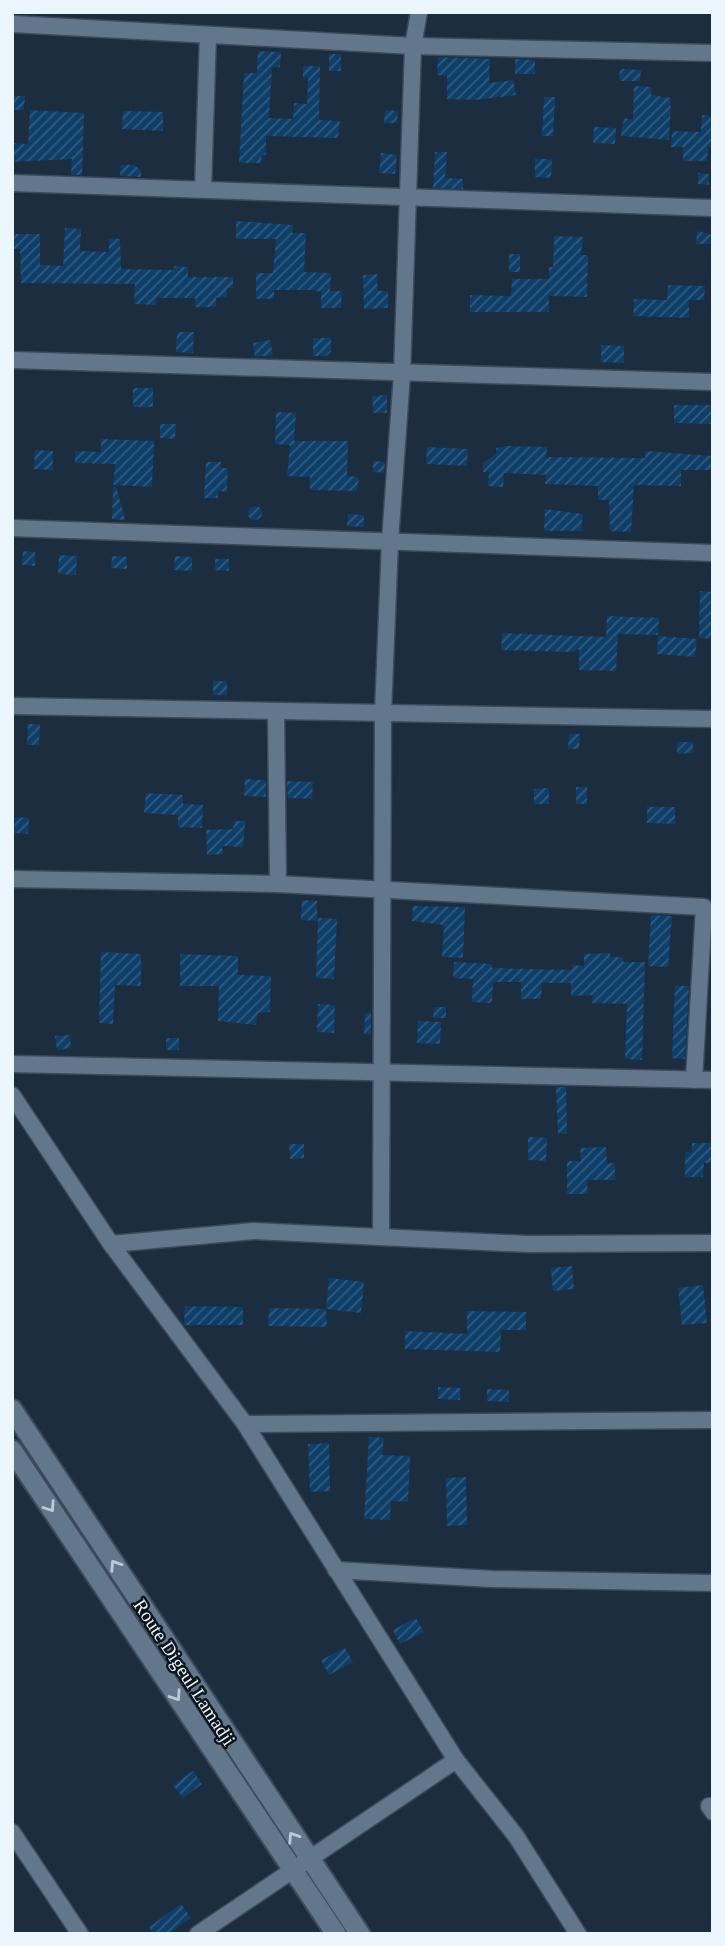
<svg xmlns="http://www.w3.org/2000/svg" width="725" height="1946" font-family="Georgia,serif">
<defs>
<pattern id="building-hatch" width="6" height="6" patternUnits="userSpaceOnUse" patternTransform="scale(1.75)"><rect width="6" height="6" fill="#0e3f69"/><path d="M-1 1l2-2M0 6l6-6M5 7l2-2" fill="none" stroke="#315b80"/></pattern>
</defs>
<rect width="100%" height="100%" fill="#1b2d3f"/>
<g fill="url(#building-hatch)">
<path d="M258,51L281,52L280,67H272L269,118L293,119L294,103L307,104L308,78H303V66H320L319,120L340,121L338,138L266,136V155H262L261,163H239L244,73H257Z"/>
<rect x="329" y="54" width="12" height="17"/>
<path d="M438,57L490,59L489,83L513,80L516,95L475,100L447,99V76L437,75Z"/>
<path d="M515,59L535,60V74H515Z"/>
<path d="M620,69L641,70L640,81H619Z"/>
<path d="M634,86L652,87L651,95L671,98L669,140L621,136L624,118L633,120Z"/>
<path d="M12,96H25L24,110H12Z"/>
<path d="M544,97H555L553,136H542Z"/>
<path d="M30,110L84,113L82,175H71L72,159L12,162V143L28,144Z"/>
<path d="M385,110L398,111L397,123H384Z"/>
<path d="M123,111L163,112V131L122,129Z"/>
<path d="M702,115L713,116V147H708L707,161H683V147H671L672,131L701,132Z"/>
<path d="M594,127L616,128L615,144L593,143Z"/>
<path d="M435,152H447L445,178L463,179V189L433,188Z"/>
<path d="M381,153L397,155L395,174L379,173Z"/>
<path d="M535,159H552L551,178L535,177Z"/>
<path d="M121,165H135L141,171V177L120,176Z"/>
<path d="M698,173L709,174V185L698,184Z"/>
<path d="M236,221L293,225L292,233H306L304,272L331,273L330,291H342L341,308H321V292L313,290H274V299H256V273H273L276,239H236Z"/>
<path d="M65,228L81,229L80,251L109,252V239H120L121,269L174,270V266L188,267V277H233V288H227V297L216,298V307H195V298H156V305L134,304L135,284L21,283L20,249H12V234H40V265L63,266Z"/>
<path d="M697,231L713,235V244H696Z"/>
<path d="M554,236L583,237L581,255H588L587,297L549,296V312H470V295L511,296L512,279H549V267H553Z"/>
<rect x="509" y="254" width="11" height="18"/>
<path d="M377,274L378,291H388V308L364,309L363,275Z"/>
<path d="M668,285L705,286L704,300H689V318L633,316L634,299L667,300Z"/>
<path d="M177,332H194L193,353L176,352Z"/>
<path d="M313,338H331V352L326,356H313Z"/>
<path d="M270,340L273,355L255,357L253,343Z"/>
<path d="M601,345L624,346V363L601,362Z"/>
<rect x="133" y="388" width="20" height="19"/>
<path d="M387,395V413H373L372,396Z"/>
<path d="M674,405H713L712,424L674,423Z"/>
<path d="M276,412L296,413L294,441H348L347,476L359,477L357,491L310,490V477L287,476L290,445L275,444Z"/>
<path d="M160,424H176L175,439L160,438Z"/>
<path d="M101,439L154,441L152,487L113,485L115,464L75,463V451L101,452Z"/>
<path d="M507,446L547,447L546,457L645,458V451L712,456V470H681V486L634,485L631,532L610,531L609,500H598V486L545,484L546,475L504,473L503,487L488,486L489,472H483V463L496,454V448Z"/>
<path d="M427,447L468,449L467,466L426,464Z"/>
<path d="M35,450L53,451V470L34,469Z"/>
<path d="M373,461L385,462L384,473L373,472Z"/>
<path d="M206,462H221V468H228L227,492L218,491V498H204Z"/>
<path d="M116,486L125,520L112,519L113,487Z"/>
<circle cx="255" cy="513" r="7"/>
<path d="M545,509L583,514L581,531H544Z"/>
<path d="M348,514L364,515V527L347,526Z"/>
<path d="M23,551L35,552V566L22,565Z"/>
<path d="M59,555L77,556L76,575L58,574Z"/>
<path d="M112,556L127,557V569L111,568Z"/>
<path d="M175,556L192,557V571L174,570Z"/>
<path d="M215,559H229V571L215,570Z"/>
<path d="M700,591L713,592V639L699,638Z"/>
<path d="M607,616L659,618L658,635L618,634L616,671L579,670V649L572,652L501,650L502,633L606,637Z"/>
<path d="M658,636L697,639L695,657L657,654Z"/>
<rect x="213" y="681" width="14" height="14"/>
<path d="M28,724H40L39,745H27Z"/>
<path d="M569,734H580L579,749H568Z"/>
<path d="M677,742H693V753L677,754Z"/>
<path d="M245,779L266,780V797L244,796Z"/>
<path d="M287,781L313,782L312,799L288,798Z"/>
<rect x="576" y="787" width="11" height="17"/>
<path d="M549,788V804H534V789Z"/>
<path d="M146,793L183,795V804L203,805L202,828L178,827V815L144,813Z"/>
<path d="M647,807H675V824L647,823Z"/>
<path d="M15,817L29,818L28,834L14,833Z"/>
<path d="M234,821H245L243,847L222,846L223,854L207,855L206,830L233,829Z"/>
<path d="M302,900L317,901V921L301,920Z"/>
<path d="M413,906L465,907L463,958L442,957L444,925L412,921Z"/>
<path d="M651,915L672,916L668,967L648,966Z"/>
<path d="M318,918L337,919L334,979L316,978Z"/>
<path d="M101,952L141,954V986L115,985L113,1024L99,1023Z"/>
<path d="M610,953V957H623V962H645L642,1060L625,1059L627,1004L592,1003L593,995L571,996V983H542L541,999H521V982H493L492,1003L472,1002L473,979L453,978L454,962L492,964V968L572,970V965L584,966V954Z"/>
<path d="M180,954L238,956V975L271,976L270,1012L258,1013L256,1025L218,1021L219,986H180Z"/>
<path d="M675,986H689L685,1059L672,1058Z"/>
<path d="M318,1004L335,1005L334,1033L317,1032Z"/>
<path d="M434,1007H446V1018H433Z"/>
<path d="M365,1013H371V1035L364,1034Z"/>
<path d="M418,1021L441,1022L440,1044L417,1043Z"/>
<path d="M70,1035L71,1048L57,1050L55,1036Z"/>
<rect x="166" y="1038" width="13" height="12"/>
<path d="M556,1087H566L567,1134H558Z"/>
<path d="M528,1137L547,1138L546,1161L528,1160Z"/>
<path d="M692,1143H713V1163H704L703,1177H685V1157L686,1152H692Z"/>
<path d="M289,1144H304V1158L290,1159Z"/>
<path d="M606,1147L607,1163H615V1180H587L588,1194H567V1161H581L580,1148Z"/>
<path d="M572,1266L574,1289L553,1291L551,1268Z"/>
<path d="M329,1278L364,1282L361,1313L326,1309Z"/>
<path d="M703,1285L707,1323L682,1325L678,1288Z"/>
<path d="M185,1306L243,1307V1325H184Z"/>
<path d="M269,1308L326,1309L327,1327L268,1326Z"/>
<path d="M467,1311L526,1312V1330H501L500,1352L405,1349V1331L467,1334Z"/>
<path d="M438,1387L460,1388V1400L438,1399Z"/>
<path d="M487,1389L509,1390V1402L487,1401Z"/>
<path d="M369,1437L384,1438L382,1455L410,1456L408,1502L391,1501L390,1520L364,1519Z"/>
<path d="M329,1443L330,1491L310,1492L308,1444Z"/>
<path d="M466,1477L467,1525L447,1526L446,1478Z"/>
<path d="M416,1618L424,1632L400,1644L393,1630Z"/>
<path d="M345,1648L353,1662L329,1675L321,1660Z"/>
<path d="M193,1771L202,1784L183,1798L173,1785Z"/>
<path d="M181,1904L191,1918L168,1934H153L149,1927Z"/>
</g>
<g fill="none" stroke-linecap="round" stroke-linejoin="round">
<defs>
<g id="minor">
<path d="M12,24L413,46L713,53"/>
<path d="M12,183L713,208"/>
<path d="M203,189L208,35"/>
<path d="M12,360L713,382"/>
<path d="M12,528L713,553"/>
<path d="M12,706L713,719"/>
<path d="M276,711L278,884"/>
<path d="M12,879L278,884L704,907L694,1080"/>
<path d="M12,1064L713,1080"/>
<path d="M12,1095L111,1244L245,1424L456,1760L516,1836L578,1934"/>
<path d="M381,1237L383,713L390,541L402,374L413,46L419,12"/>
<path d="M111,1244L254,1231L528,1244L713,1243"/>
<path d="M245,1424L713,1420"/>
<path d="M336,1570L492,1579L713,1583"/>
<path d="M709,1806L713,1812"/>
<path d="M12,1832L80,1934"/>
<path d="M198,1934L456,1760"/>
</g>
<g id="secondary">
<path d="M12,1409L360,1934"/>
<path d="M12,1450L336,1934"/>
</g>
</defs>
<use href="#minor" stroke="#3c4b59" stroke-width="19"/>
<use href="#secondary" stroke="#3c4b59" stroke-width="23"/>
<use href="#minor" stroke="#63778c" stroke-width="16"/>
<use href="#secondary" stroke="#63778c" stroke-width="19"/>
</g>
<defs><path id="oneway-chevron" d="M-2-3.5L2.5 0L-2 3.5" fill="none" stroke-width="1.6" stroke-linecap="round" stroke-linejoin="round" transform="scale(1.75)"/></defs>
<g stroke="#bccad7">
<use href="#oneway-chevron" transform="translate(50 1507) rotate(56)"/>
<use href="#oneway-chevron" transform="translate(115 1565) rotate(-123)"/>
<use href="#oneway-chevron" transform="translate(176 1696) rotate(56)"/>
<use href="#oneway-chevron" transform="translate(293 1837) rotate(-123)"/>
</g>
<g text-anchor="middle" stroke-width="5" stroke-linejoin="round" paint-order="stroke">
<g font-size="19" fill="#ecf6ff" stroke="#0d151c">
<text transform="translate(185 1672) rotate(57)" y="7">Route Digeul Lamadji</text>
</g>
</g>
<rect width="725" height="1946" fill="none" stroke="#ecf6ff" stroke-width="28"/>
</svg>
